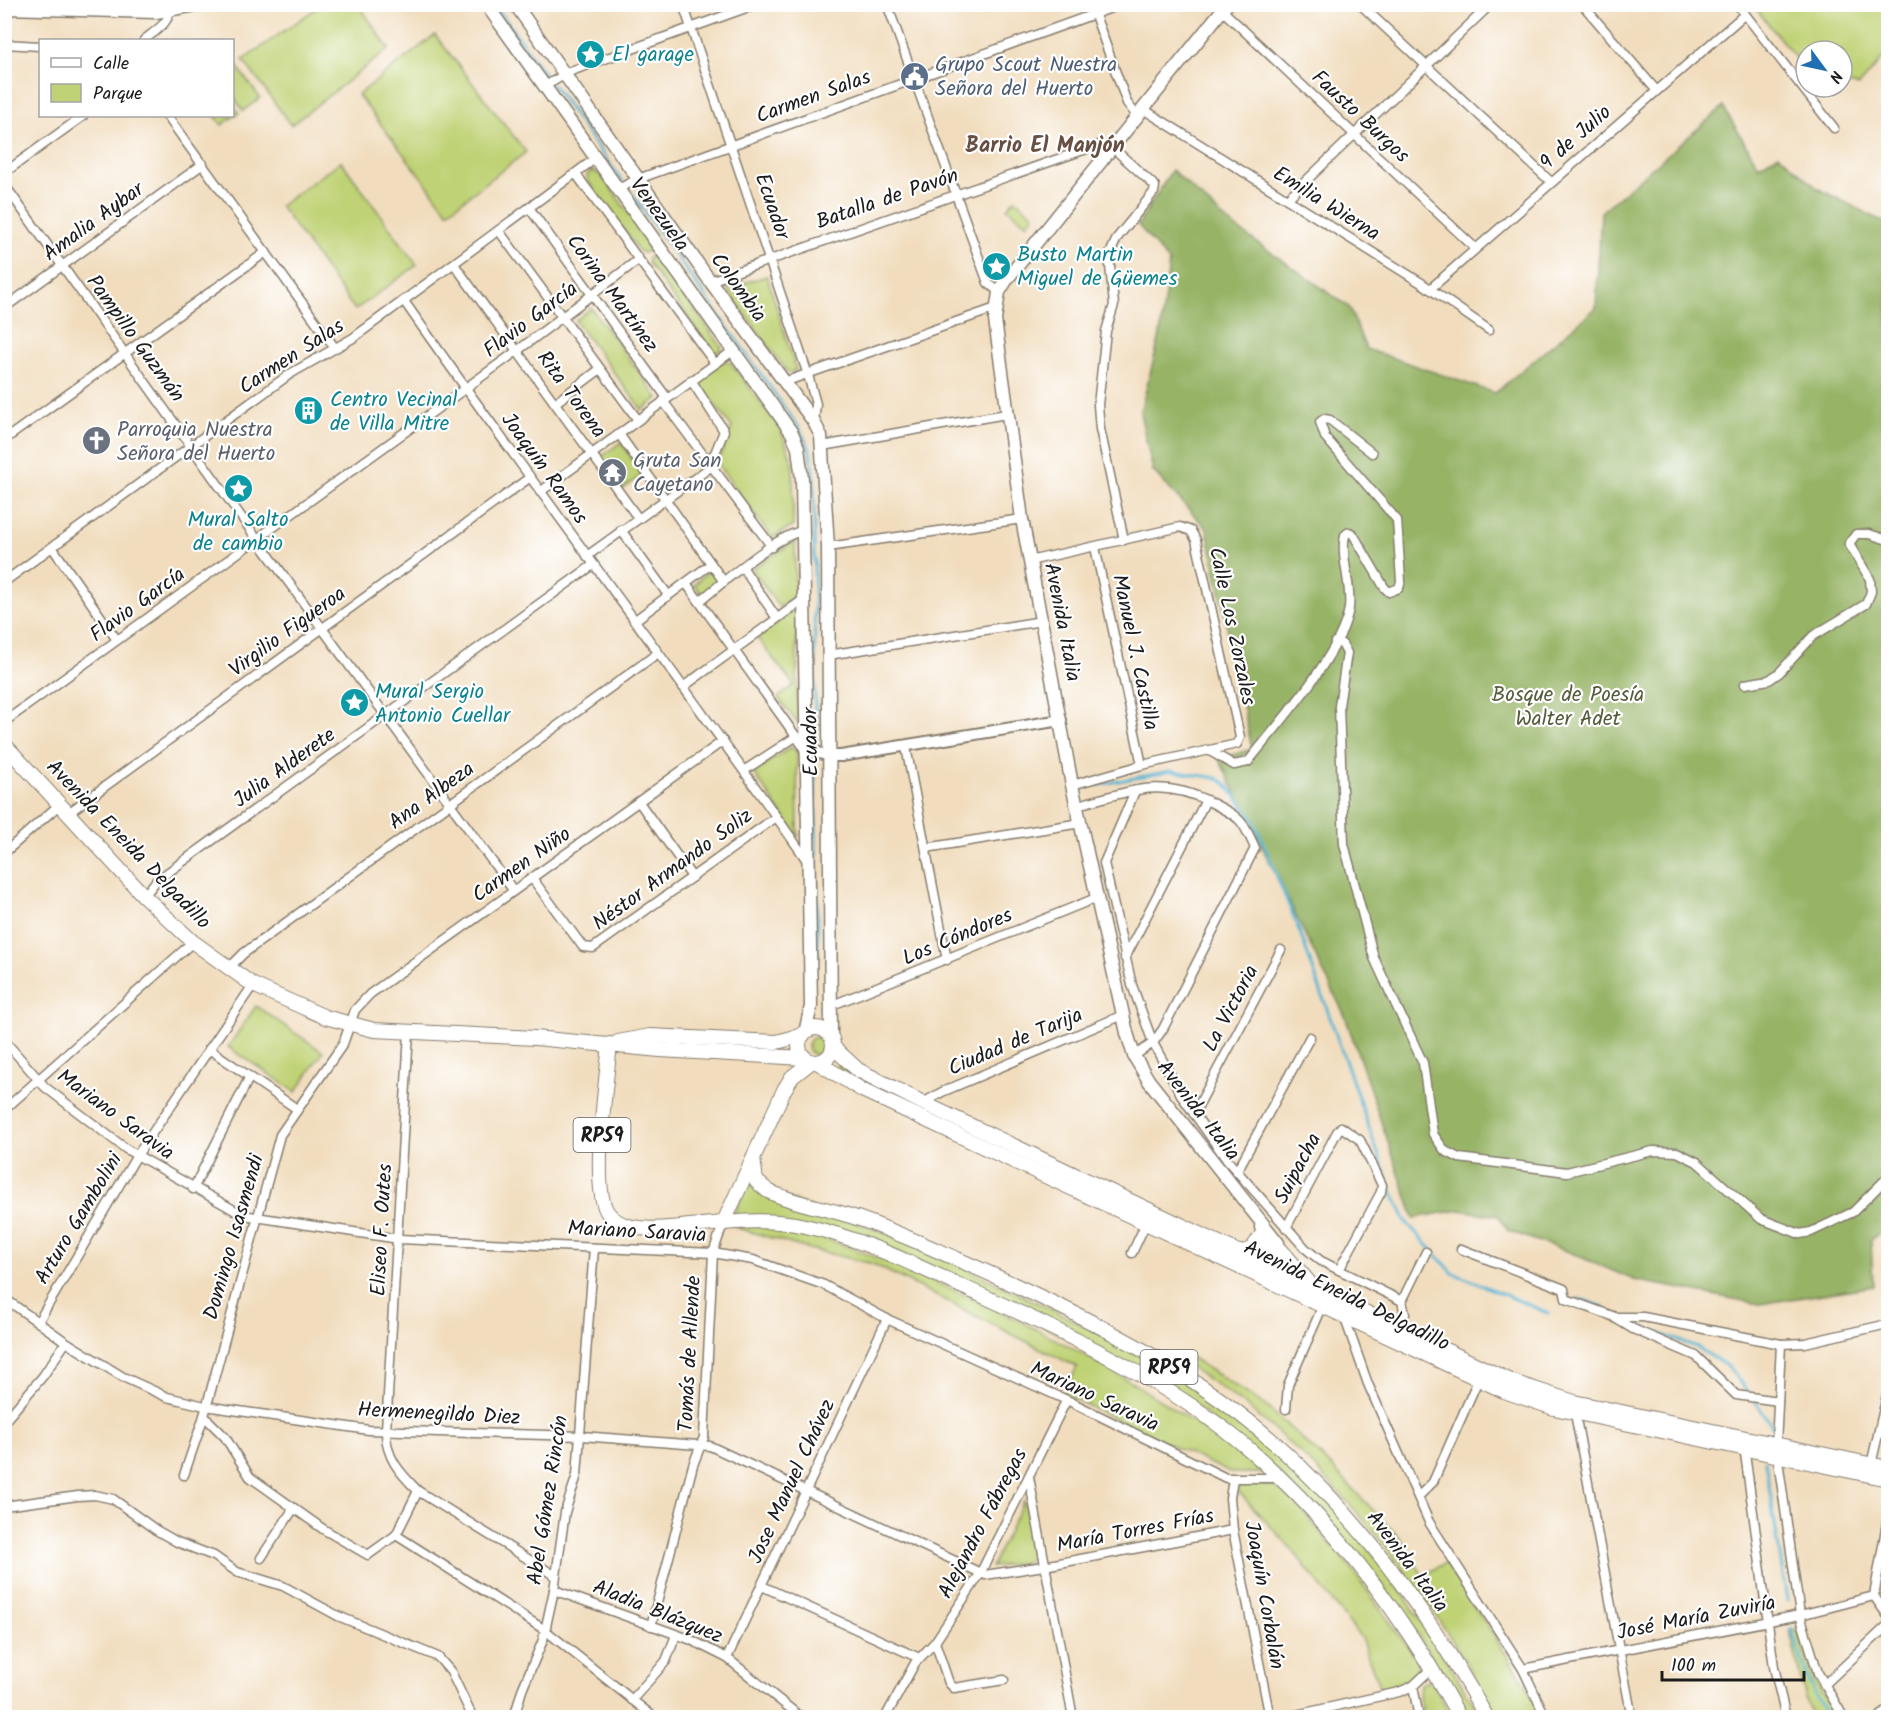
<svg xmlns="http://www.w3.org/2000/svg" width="1893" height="1722" font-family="Kalam,sans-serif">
<rect width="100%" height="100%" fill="#fff"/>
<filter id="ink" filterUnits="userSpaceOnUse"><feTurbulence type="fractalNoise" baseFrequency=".0167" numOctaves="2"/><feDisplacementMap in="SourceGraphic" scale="12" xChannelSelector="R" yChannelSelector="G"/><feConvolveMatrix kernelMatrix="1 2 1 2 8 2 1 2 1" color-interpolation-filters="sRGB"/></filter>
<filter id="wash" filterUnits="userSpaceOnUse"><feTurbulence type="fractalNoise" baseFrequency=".008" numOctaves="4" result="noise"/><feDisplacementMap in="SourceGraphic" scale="24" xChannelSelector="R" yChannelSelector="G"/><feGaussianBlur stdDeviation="1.35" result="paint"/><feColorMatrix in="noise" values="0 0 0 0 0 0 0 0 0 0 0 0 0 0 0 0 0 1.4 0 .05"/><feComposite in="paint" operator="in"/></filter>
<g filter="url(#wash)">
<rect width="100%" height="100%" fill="#f1ddbe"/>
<g fill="#bfd275" stroke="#6e7748" stroke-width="1.5">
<path d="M321,5H359L389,49L291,125L243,60Z"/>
<path d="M1753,5H1888V52L1859,86L1842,83V51H1806V71Z"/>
<path d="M435,35L526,152L448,212L358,95Z"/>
<path d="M234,62L260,98L243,111L233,96Z"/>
<path d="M233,104L239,113L222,125L215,116H232Z"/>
<path d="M341,161L417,265L355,310L280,206Z"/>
<path d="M591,170L602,176L649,242L648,251L643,253L639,251L588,181L587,176Z"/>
<path d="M1015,199L1034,215L1027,224L1007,208Z"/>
<path d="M654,255L722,347L719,352H713L648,263V258Z"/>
<path d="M767,276L796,370L788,373L726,288Z"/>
<path d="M591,308L658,398L642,410L575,321Z"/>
<path d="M723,361L730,362L780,428L793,463V526L772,538L721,469L718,462L732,427L698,383L700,377Z"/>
<path d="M621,442L642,475L622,490L600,458Z"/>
<path d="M795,541V596L779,607L752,569Z"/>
<path d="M709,570L719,578L704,592H700L694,585Z"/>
<path d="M794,609L796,611L798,724L778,698L794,685L757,638Z"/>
<path d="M791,747L797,752L798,837L753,772Z"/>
<path d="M256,1006L323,1052L296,1092L228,1047Z"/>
<circle cx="817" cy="1046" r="9"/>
<path d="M842,1062L1207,1246L866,1084L837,1067Z"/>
<path d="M751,1177L759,1189C807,1206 856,1221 903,1240C937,1253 970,1271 1004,1287C1107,1335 1210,1387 1294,1466C1370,1538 1429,1628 1481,1717H1467L1422,1641L1377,1578L1193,1402L876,1242L732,1218Z"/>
<path d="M734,1227C747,1227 762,1225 775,1227C826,1234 874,1257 921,1276C1044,1327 1158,1391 1263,1473H1230L1063,1394L1077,1367L873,1264L801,1247Z"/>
<path d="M1187,1355L1265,1405L1324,1459L1401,1539L1423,1576L1445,1563L1524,1681L1543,1717H1496C1437,1602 1346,1484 1243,1404C1224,1389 1203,1376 1183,1362Z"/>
<path d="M1260,1484L1275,1487L1294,1501L1352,1569L1417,1660L1419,1674L1407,1684L1381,1691L1361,1638L1294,1552L1237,1490L1243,1485Z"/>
<path d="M1024,1500L1034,1554L1027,1562L991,1567Z"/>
<path d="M1797,1629L1814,1680L1838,1717H1812L1804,1695L1790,1630Z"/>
<path d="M1428,1681L1434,1684L1451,1717H1425L1419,1698L1420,1684Z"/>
</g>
<path fill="#97b466" stroke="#5a6841" stroke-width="1.5" d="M1723,107L1759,166L1779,154L1817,188L1888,224V1225L1871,1240L1873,1286L1760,1304L1634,1280L1569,1252L1508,1231L1499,1216L1459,1210L1414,1218L1345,1016L1219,759L1252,749L1207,529L1153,471L1140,413L1160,335L1169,262L1138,225L1172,170L1228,222L1349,307L1366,349L1495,393L1596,308L1601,212Z"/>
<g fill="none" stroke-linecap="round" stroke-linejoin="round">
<g stroke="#55b3d3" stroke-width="3">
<path d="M494,4L549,80"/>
<path d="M553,85L622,181"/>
<path d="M629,190L798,426L809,447L814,477L815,728"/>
<path d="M815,766L818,958"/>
<path d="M1098,785L1171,771L1217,778L1226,784L1254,820L1301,935L1388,1182L1406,1222L1453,1273L1548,1313"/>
<path d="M1579,1299L1604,1307"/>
<path d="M1637,1326L1697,1347L1728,1367L1750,1395"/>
<path d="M1755,1401L1773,1427"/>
<path d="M1765,1461L1787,1600"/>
<path d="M1791,1628L1808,1679L1827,1718"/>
</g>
</g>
</g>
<g filter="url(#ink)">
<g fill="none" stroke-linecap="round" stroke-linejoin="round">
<defs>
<g id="minor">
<path d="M683,4L808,375L816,404L814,422"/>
<path d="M887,4L988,283L999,292"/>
<path d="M1091,4L1127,103L1137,116"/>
<path d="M1360,4L1551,182"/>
<path d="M1582,4L1656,90"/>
<path d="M1737,4L1834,128"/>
<path d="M1222,10L1475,248"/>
<path d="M144,40C155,31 172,22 170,5"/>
<path d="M4,44L40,46"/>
<path d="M545,86L571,71L757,4"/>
<path d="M1143,109L1423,284L1489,330"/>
<path d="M167,116L335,348"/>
<path d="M4,173L83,116"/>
<path d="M576,174L714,362"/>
<path d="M4,184L257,539L513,890"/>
<path d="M618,189L638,179L1122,4"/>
<path d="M1287,199L1491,4"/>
<path d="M530,209L667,398"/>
<path d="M499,231L638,420"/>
<path d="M454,264L638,518"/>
<path d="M710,281L1092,147L1100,145L1112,147L1155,186L1154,192L1117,238L1109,256L1114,305L1106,331L1098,405L1100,429L1124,540"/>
<path d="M1430,289L1745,14"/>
<path d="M404,301C536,490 677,673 808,862"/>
<path d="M4,308L203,164"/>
<path d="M691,380L724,431L715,453L708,460"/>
<path d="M784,382L996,308"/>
<path d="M663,401L772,547"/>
<path d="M555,403L599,370"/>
<path d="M619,434L724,582"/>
<path d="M4,440L266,252"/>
<path d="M822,446L1006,414"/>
<path d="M540,492L734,350"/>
<path d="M621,530L668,595"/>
<path d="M52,547L117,640"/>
<path d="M828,547L1022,519"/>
<path d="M1095,547L1142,765"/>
<path d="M587,556L712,466"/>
<path d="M1029,561L1180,527L1191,531L1196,540L1240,737L1237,744L1142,765L1072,785"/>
<path d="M743,568L776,617"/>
<path d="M4,582L290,374L353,338L596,158"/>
<path d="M686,583L805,749"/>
<path d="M700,601C724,582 774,537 802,531"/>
<path d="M634,621L711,564"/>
<path d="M1335,642L1342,644L1347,653L1339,706L1344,844L1374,958L1423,1063L1433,1134L1445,1151L1459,1158L1567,1172L1653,1151L1677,1152L1697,1162L1761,1219L1800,1234L1811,1232L1853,1212L1888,1177"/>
<path d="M828,655L1042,621"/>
<path d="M1745,684L1769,680L1779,673L1813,636L1866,604L1871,592L1870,579L1849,544L1856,534H1869L1888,540"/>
<path d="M683,687L804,599"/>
<path d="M4,722L517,351L638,260"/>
<path d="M906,747L947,960"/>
<path d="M1208,750L1234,765L1248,762C1277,725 1342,654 1349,608C1352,584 1340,558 1345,535L1349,532L1353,534L1384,587L1389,592L1399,588L1401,581L1397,520L1325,437L1320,422L1324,419L1330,420L1372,453"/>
<path d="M745,770L797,736"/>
<path d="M1135,791L1104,863L1132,985L1153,1043L1183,1098L1227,1160L1305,1248L1321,1261L1402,1301"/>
<path d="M639,802L692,877"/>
<path d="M1077,805C1130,792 1160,776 1212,803C1241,818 1242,819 1255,848L1163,1029L1153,1043L1134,1056"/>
<path d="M67,814L529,478"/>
<path d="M926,848L1081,823"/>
<path d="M4,853L59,805"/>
<path d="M532,878L583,947L593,948L776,817"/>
<path d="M144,896L156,881L593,565"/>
<path d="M1125,958L1206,800"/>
<path d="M228,969L244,953L658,653"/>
<path d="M830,1006L1096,898"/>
<path d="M409,1032L386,1430C385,1457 400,1473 418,1491L554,1575"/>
<path d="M4,1040L45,1087L126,1149L243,1215L399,1239L713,1253L753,1260L824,1285L887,1319L1071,1402L1226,1478H1280"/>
<path d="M209,1049L297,1109"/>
<path d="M923,1103L942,1092L1123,1015"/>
<path d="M4,1110L193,942"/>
<path d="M1194,1114L1281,950"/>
<path d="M1237,1171L1310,1037"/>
<path d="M193,1189L249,1078"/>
<path d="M1286,1228L1337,1132L1341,1127L1360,1140L1382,1185L1381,1192L1339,1270"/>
<path d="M1461,1249L1564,1289L1566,1299L1615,1317H1643L1781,1344L1805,1343L1888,1324"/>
<path d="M1132,1253L1146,1223"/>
<path d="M4,1298L66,1342L123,1377L167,1397L205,1406L369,1430L582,1436L710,1446L985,1575L1044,1566L1233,1530"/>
<path d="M1344,1316L1368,1384L1429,1522L1523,1669L1546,1718"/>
<path d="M1615,1318L1633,1329L1696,1356L1736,1395L1778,1401"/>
<path d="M38,1322L136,1157L253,985"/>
<path d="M1401,1329L1405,1314L1402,1301L1426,1252"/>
<path d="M1781,1344L1776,1446L1800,1615L1818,1673L1844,1718"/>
<path d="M1574,1408L1632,1718"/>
<path d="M1286,1409L1288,1385L1324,1303"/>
<path d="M204,1416L225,1437L250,1477L323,1529L368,1555L396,1535L418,1491"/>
<path d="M4,1422L43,1376L66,1342"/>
<path d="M1744,1446L1774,1667L1786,1718"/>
<path d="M1871,1465L1888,1391"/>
<path d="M184,1475L204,1416L280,1135L343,1044L355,1010L370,994L723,741"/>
<path d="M1029,1477L1073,1718"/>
<path d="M1233,1479L1230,1498L1233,1530L1270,1718"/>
<path d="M1419,1496L1433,1482L1478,1380"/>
<path d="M4,1506L78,1496L95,1495L113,1499L156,1530L177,1542L214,1556L237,1572L283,1586L338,1616L438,1657L451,1672L473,1718"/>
<path d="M1888,1517L1874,1596L1888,1616"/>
<path d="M396,1535L545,1630L655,1718"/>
<path d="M261,1558L294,1508"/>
<path d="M762,1586L919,1658"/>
<path d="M554,1590L689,1639L727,1658L802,1718"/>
<path d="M651,1626L693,1465L704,1437L713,1253L723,1224"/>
<path d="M935,1642L949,1683L954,1688L1004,1680"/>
<path d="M727,1658L887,1319"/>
<path d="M1523,1669L1800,1615L1874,1596"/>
<path d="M1824,1685L1888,1625"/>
<path d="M1413,1686L1419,1718"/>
<path d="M632,1700L666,1661L676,1635"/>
<path d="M514,1718L522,1690L543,1640L554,1590L565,1512L577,1475L594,1248"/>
<path d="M885,1718L915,1663L935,1642L980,1574L1066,1401"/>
<path d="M1282,1718L1399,1692L1413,1686L1432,1668"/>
<path d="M1879,1718L1888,1709"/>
</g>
<path id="tertiary" d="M805,749L830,756H841L1061,720"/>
<g id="secondary">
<path d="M486,4L792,433L798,448L802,479L811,1006L805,1033"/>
<path d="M515,4L710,281L814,422L821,436L828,547L831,1037"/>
<path d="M1227,4L1007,279L999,292L995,320L1022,519L1072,785L1127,1033L1134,1056L1149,1081L1278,1243L1281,1257L1278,1278"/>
<path d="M4,8L156,12L201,4"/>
<path d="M1261,1227L1271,1256L1268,1276"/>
</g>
<g id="primary">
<path d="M4,744L144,896L193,942L253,985L325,1017L374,1030L535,1038L660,1050L804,1058"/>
<circle cx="816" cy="1045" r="17"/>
<path d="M618,1042L650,1036L777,1042L803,1035"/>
<path d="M610,1044C607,1077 590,1190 608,1213C613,1219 621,1224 628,1226C647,1231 670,1228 689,1226C727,1223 767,1217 805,1226C866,1239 924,1270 981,1295C1070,1335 1176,1386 1250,1450C1336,1525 1405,1618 1460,1718"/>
<path d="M833,1047L858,1070L923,1103L1513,1382L1574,1402L1888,1468"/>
<path d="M817,1062L862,1090L1504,1391L1554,1408L1888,1479"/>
<path d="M753,1158L756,1181L768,1191C792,1203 821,1207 847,1215C872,1222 896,1233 920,1243C1041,1295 1178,1356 1277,1445C1363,1522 1431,1617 1487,1718"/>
<path d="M723,1224L784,1090L792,1077L811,1062"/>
<path d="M1281,1250L1308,1281"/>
<path d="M1240,1253L1252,1249L1263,1233"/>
</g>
</defs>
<use href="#minor" stroke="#867c6d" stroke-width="11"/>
<use href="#tertiary" stroke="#867c6d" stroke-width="14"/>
<use href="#secondary" stroke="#867c6d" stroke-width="15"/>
<use href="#primary" stroke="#867c6d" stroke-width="16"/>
<use href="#minor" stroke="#fff" stroke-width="8"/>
<use href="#tertiary" stroke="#fff" stroke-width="10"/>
<use href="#secondary" stroke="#fff" stroke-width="12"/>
<use href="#primary" stroke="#fff" stroke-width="14"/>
</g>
</g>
<defs>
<symbol id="sight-disc" viewBox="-11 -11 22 22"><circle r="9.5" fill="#0f9aa8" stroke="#fff"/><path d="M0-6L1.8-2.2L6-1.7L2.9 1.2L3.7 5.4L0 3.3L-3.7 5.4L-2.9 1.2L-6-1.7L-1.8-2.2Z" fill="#fff"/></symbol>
<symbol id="civic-disc" viewBox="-11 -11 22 22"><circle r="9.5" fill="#5c6f8a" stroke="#fff"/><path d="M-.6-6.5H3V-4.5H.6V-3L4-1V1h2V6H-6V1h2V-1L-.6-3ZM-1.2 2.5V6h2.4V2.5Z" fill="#fff"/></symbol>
<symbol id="building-disc" viewBox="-11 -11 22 22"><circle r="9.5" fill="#0f9aa8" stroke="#fff"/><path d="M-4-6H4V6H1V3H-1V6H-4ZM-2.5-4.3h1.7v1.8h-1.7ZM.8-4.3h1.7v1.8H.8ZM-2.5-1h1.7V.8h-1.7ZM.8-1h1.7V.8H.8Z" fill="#fff"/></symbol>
<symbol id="church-disc" viewBox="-11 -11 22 22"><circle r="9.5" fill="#6b7280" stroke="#fff"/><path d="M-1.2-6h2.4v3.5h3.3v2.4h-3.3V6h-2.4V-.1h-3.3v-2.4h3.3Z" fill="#fff"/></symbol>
<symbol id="temple-disc" viewBox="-11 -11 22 22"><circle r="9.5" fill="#6b7280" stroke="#fff"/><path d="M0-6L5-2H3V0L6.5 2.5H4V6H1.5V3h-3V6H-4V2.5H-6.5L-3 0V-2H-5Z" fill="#fff"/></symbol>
</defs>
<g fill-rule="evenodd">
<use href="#sight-disc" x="574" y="38" width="33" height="33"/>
<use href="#civic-disc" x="898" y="60" width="33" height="33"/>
<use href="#sight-disc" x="980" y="250" width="33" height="33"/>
<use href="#building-disc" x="292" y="394" width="33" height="33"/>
<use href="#church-disc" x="80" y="424" width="33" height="33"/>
<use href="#temple-disc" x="596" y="456" width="33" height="33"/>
<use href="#sight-disc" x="222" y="472" width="33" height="33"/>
<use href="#sight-disc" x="338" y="686" width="33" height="33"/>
</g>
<g text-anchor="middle" stroke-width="4.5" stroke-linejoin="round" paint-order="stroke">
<g fill="#fff" stroke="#606060" stroke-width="1.5">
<rect x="573.5" y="1118" width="57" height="34" rx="4.5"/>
<rect x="1140.5" y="1350" width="57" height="34" rx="4.5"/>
</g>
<g font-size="20" font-weight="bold" fill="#1c1c1c">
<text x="602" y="1142">RP59</text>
<text x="1169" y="1374">RP59</text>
</g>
<g font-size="21" fill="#0d838f" stroke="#fff" text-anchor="start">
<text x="612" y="61">El garage</text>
<text x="1017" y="261">Busto Martin<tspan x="1017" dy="24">Miguel de Güemes</tspan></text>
<text x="330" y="406">Centro Vecinal<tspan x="330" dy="24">de Villa Mitre</tspan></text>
<text x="238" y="526" text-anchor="middle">Mural Salto<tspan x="238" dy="24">de cambio</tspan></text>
<text x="375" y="698">Mural Sergio<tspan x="375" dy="24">Antonio Cuellar</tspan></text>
</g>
<g font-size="21" fill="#4e5e75" stroke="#fff" text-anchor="start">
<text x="935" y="71">Grupo Scout Nuestra<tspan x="935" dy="24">Señora del Huerto</tspan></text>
</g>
<g font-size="21" fill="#1c1c1c" stroke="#fff">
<text transform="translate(813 96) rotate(-20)" y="7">Carmen Salas</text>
<text transform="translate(1361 116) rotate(43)" y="7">Fausto Burgos</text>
<text transform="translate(1575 137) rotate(-41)" y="7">9 de Julio</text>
<text transform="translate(887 198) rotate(-19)" y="7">Batalla de Pavón</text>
<text transform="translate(1327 203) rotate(32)" y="7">Emilia Wierna</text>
<text transform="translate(773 206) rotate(71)" y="7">Ecuador</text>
<text transform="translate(660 214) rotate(54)" y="7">Venezuela</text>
<text transform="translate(93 221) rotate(-36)" y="7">Amalia Aybar</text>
<text transform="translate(739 287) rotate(54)" y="7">Colombia</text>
<text transform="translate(613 293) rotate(54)" y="7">Corina Martínez</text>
<text transform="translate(530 319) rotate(-37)" y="7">Flavio García</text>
<text transform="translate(136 338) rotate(54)" y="7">Pampillo Guzmán</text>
<text transform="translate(291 356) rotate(-33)" y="7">Carmen Salas</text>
<text transform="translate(572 394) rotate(54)" y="7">Rita Torena</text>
<text transform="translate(545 468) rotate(54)" y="7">Joaquín Ramos</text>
<text transform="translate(137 604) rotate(-36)" y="7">Flavio García</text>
<text transform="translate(1063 622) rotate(79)" y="7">Avenida Italia</text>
<text transform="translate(1233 626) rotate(78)" y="7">Calle Los Zorzales</text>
<text transform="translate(287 631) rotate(-36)" y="7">Virgilio Figueroa</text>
<text transform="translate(1136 652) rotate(78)" y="7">Manuel J. Castilla</text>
<text transform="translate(810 742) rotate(-91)" y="7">Ecuador</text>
<text transform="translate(284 767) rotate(-36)" y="7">Julia Alderete</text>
<text transform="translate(431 795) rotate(-36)" y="7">Ana Albeza</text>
<text transform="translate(129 844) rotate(46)" y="7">Avenida Eneida Delgadillo</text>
<text transform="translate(521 864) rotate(-35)" y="7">Carmen Niño</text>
<text transform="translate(672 869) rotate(-36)" y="7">Néstor Armando Soliz</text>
<text transform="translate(957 936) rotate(-23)" y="7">Los Cóndores</text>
<text transform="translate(1230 1008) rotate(-62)" y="7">La Victoria</text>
<text transform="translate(1015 1041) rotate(-23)" y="7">Ciudad de Tarija</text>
<text transform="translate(1199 1110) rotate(52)" y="7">Avenida Italia</text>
<text transform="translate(116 1114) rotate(36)" y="7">Mariano Saravia</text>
<text transform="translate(1297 1168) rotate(-62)" y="7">Suipacha</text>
<text transform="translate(78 1218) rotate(-59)" y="7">Arturo Gambolini</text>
<text transform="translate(381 1230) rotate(-87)" y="7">Eliseo F. Outes</text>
<text transform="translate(637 1231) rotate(3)" y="7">Mariano Saravia</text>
<text transform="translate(233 1237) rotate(-74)" y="7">Domingo Isasmendi</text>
<text transform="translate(1347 1295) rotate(26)" y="7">Avenida Eneida Delgadillo</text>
<text transform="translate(689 1354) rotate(-87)" y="7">Tomás de Allende</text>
<text transform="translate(1095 1396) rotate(25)" y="7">Mariano Saravia</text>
<text transform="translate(439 1413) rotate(3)" y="7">Hermenegildo Diez</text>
<text transform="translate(791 1481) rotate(-65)" y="7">Jose Manuel Chávez</text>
<text transform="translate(547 1500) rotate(-81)" y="7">Abel Gómez Rincón</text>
<text transform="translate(982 1523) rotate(-62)" y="7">Alejandro Fábregas</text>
<text transform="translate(1135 1530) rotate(-11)" y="7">María Torres Frías</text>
<text transform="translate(1408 1561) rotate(53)" y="7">Avenida Italia</text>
<text transform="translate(1265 1595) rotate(80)" y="7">Joaquín Corbalán</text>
<text transform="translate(658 1611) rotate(22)" y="7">Aladia Blázquez</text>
<text transform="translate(1696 1617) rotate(-11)" y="7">José María Zuviría</text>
</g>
<g font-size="21" fill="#5b616d" stroke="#fff" text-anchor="start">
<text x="117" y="436">Parroquia Nuestra<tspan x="117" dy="24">Señora del Huerto</tspan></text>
<text x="633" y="467">Gruta San<tspan x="633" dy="24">Cayetano</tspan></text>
</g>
<g font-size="21" fill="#555c3b" stroke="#fff">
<text x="1568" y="701">Bosque de Poesía<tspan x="1568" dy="24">Walter Adet</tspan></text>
</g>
<g font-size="22" font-weight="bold" fill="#684f43" stroke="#fff">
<text x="1045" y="152">Barrio El Manjón</text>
</g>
</g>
<rect width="1893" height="1722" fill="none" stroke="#fff" stroke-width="24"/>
<rect x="39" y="39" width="195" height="78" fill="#ffffff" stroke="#a4a4a4" stroke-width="1.5"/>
<rect x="51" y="58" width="30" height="9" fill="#ffffff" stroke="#a4a4a4" stroke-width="1.5"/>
<text x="93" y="69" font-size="18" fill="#1c1c1c">Calle</text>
<rect x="51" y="84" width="30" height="18" fill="#bfd275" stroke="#a4a4a4" stroke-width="1.5"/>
<text x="93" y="99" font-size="18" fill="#1c1c1c">Parque</text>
<g transform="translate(1824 69) rotate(123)"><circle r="28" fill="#ffffff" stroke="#a4a4a4" stroke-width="1.5"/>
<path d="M0-4.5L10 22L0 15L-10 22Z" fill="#1f6fb2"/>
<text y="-9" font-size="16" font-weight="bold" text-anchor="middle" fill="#1c1c1c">N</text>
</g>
<path d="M1662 1671v9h142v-9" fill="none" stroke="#1c1c1c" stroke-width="3"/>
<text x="1671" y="1671" font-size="18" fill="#1c1c1c" stroke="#ffffff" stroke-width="4.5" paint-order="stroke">100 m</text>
</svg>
